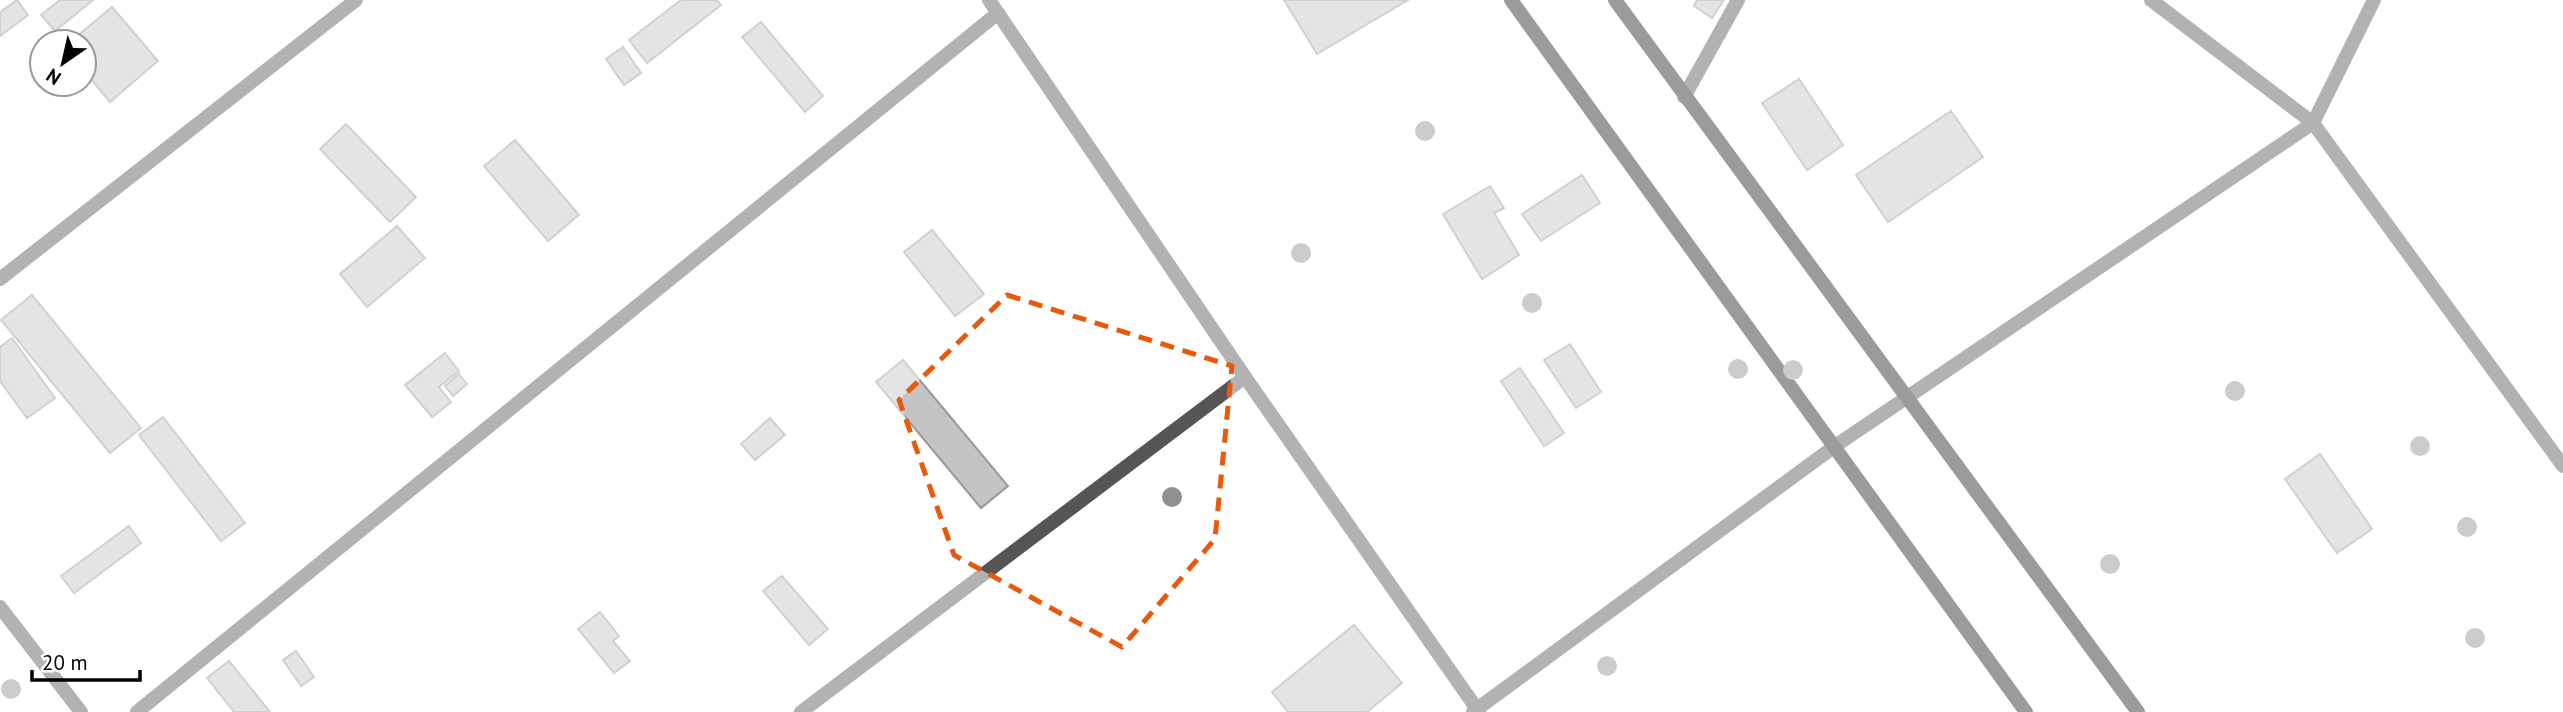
<svg xmlns="http://www.w3.org/2000/svg" width="2563" height="712" font-family="'PT Sans',sans-serif">
<rect width="100%" height="100%" fill="#fff"/>
<g fill="#c4c4c4" stroke="#999" stroke-width="2">
<path d="M17,0L28,15L0,36V12Z"/>
<path d="M60,0H93L55,31L41,15Z"/>
<path d="M681,0H717L721,5L647,63L629,40Z"/>
<path d="M1284,0H1408L1317,54Z"/>
<path d="M1697,0H1724L1712,18L1694,6Z"/>
<path d="M112,7L158,61L110,102L84,71V42H70Z"/>
<path d="M761,22L823,96L805,112L742,37Z"/>
<path d="M623,47L641,73L624,85L606,59Z"/>
<path d="M1799,79L1843,145L1807,170L1762,103Z"/>
<path d="M1951,111L1983,157L1888,222L1856,175Z"/>
<path d="M346,124L416,197L390,222L320,149Z"/>
<path d="M515,140L579,215L548,241L484,166Z"/>
<path d="M1582,175L1600,203L1541,241L1522,214Z"/>
<path d="M1490,186L1504,208L1494,213L1519,255L1482,279L1443,214Z"/>
<path d="M397,226L425,258L367,307L340,274Z"/>
<path d="M932,230L984,294L955,316L904,252Z"/>
<path d="M32,295L141,428L110,453L1,320Z"/>
<path d="M12,338L55,398L27,418L0,381V347Z"/>
<path d="M1570,344L1601,392L1576,408L1544,360Z"/>
<path d="M445,353L459,371L439,387L451,402L432,417L405,385Z"/>
<path d="M903,360L1008,486L981,508L876,382Z"/>
<path d="M1520,368L1564,433L1544,446L1501,381Z"/>
<path d="M459,374L467,384L453,396L445,386Z"/>
<path d="M163,417L245,523L221,541L139,435Z"/>
<path d="M770,418L785,435L755,460L741,444Z"/>
<path d="M2320,454L2372,529L2337,553L2285,479Z"/>
<path d="M129,526L141,543L74,593L61,576Z"/>
<path d="M782,576L828,629L809,645L763,591Z"/>
<path d="M600,612L619,636L613,641L630,661L614,673L578,629Z"/>
<path d="M1354,625L1402,683L1367,712H1288L1272,692Z"/>
<path d="M296,651L314,677L301,686L283,660Z"/>
<path d="M229,661L270,712H234L207,678Z"/>
</g>
<g fill="none" stroke-linecap="round" stroke-linejoin="round">
<g stroke="#555" stroke-width="14">
<path d="M989,0L1245,377L1479,712"/>
<path d="M2151,0L2313,123L2563,466"/>
<path d="M1684,97L1738,0"/>
<path d="M0,279L356,0"/>
<path d="M0,607L81,712"/>
<path d="M137,712L998,13"/>
<path d="M801,712L1245,377"/>
<path d="M1473,712L1835,446L2313,123L2374,0"/>
</g>
<g stroke="#222" stroke-width="14">
<path d="M1511,0L2026,712"/>
<path d="M1615,0L2138,712"/>
</g>
</g>
<g fill="#8f8f8f">
<circle cx="1425" cy="131" r="10"/>
<circle cx="1301" cy="253" r="10"/>
<circle cx="1532" cy="303" r="10"/>
<circle cx="1738" cy="369" r="10"/>
<circle cx="1793" cy="370" r="10"/>
<circle cx="2235" cy="391" r="10"/>
<circle cx="2420" cy="446" r="10"/>
<circle cx="1172" cy="497" r="10"/>
<circle cx="2467" cy="527" r="10"/>
<circle cx="2110" cy="564" r="10"/>
<circle cx="2475" cy="638" r="10"/>
<circle cx="1607" cy="666" r="10"/>
<circle cx="11" cy="689" r="10"/>
</g>
<path d="M0 0H2563V712H0ZM1007,295L1232,366L1215,539L1122,647L954,555L899,400Z" fill="#fff" fill-opacity=".55" fill-rule="evenodd"/>
<path fill="none" stroke="#e8590c" stroke-width="5" stroke-dasharray="14 9" stroke-linejoin="round" d="M1007,295L1232,366L1215,539L1122,647L954,555L899,400Z"/>
<g transform="translate(63 63) rotate(214)"><circle r="33" fill="#ffffff" stroke="#999999" stroke-width="2"/>
<path d="M0-5L12 26L0 18L-12 26Z" fill="#000000"/>
<text y="-10" font-size="19" font-weight="bold" text-anchor="middle" fill="#000000">N</text>
</g>
<path d="M32 670v10h108v-10" fill="none" stroke="#000000" stroke-width="3.5"/>
<text x="42" y="670" font-size="21" fill="#000000" stroke="#ffffff" stroke-width="5" paint-order="stroke">20 m</text>
</svg>
